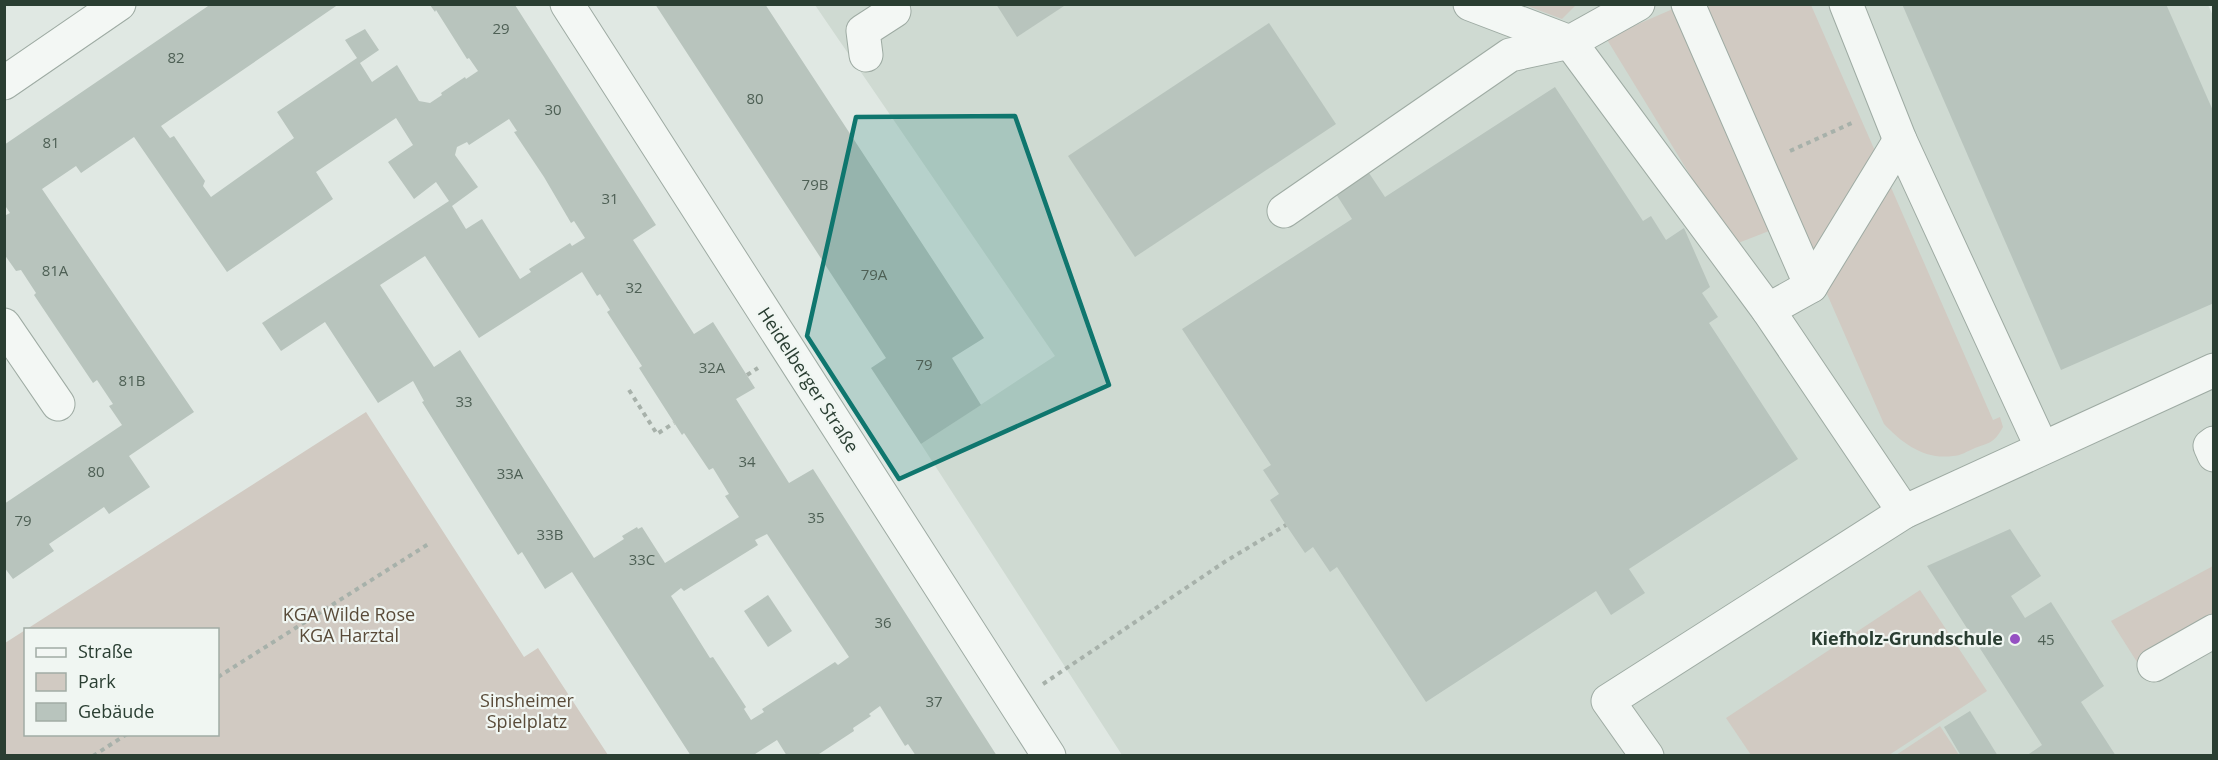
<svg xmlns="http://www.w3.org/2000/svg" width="2218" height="760" font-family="'Open Sans',sans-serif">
<rect width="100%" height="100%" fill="#e0e8e3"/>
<path fill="#cfdad2" d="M815,5H2208L2214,18L2213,755H1122L921,444L1055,356Z"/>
<g fill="#d1cac2" fill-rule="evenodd">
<path d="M1525,5H1576L1562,19Z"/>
<path d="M1682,5H1811L1993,420L2000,417L2003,427C1994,443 1991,442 1975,448C1968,451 1960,456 1953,456C1924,460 1902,443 1884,424L1795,221L1733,245L1606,38Z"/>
<path d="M366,412L524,657L538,648L608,755H5V643ZM26,630H218V734H26Z"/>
<path d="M2213,566V620L2137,662L2111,621Z"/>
<path d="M1920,590L1987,691L1889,755H1751L1726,718Z"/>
<path d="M1940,726L1959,755H1896Z"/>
</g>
<g fill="#b8c4bd" fill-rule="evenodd">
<path d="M211,4H339L161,126L170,138L174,136L205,181L203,186L211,197L294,138L277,112L357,58L345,40L365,29L379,50L360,63L372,82L397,65L419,101L430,103L442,95L441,93L465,77L466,79L478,71L469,58L467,59L436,10L435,12L430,5H515L656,225L633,240L694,334L713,322L755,388L736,399L789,483L813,469L997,756H916L908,744L905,746L880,706L869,714L871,716L853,728L854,731L816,756H787L777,740L752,756H691L572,572L545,589L522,552L518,555L422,402L424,401L413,381L378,403L325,322L281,351L262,323L449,201L436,182L414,199L388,162L413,145L396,118L316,172L333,199L227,272L134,137L81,173L76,166L42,189L194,412L129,456L150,487L109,514L104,507L49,544L54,551L13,579L4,567V504L122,425L109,406L113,404L97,380L93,383L34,295L36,293L21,270L16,271L4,254V216L10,213L4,204V145ZM509,119L517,131L514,132L544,177L571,223L574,221L585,238L572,246L570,243L529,269L531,272L520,279L482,219L466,229L452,206L478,187L455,155L457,147L467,142L469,145ZM425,256L479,338L582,272L597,296L600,294L610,310L607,312L642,366L639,368L682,435L684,433L709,470L713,468L729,494L725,496L739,517L665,563L642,527L638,529L637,527L622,536L624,539L594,558L460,350L434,367L380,285ZM767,534L849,657L838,665L835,662L762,709L764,712L751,720L744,709L746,707L713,657L710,658L671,596L681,588L684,591L758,545L755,540Z"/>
<path d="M655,4H765L984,338L952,358L981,405L921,444L871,368L886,358Z"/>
<path d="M996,4H1067L1017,37Z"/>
<path d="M1902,4H2166L2214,113V303L2061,370Z"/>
<path d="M1269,23L1336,124L1135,257L1068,156Z"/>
<path d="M1555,87L1643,221L1651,216L1666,240L1684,228L1710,287L1702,293L1718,317L1709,323L1798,459L1629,569L1645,593L1611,615L1596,591L1426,702L1337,567L1330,572L1313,547L1305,553L1286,525L1270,500L1279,494L1263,470L1271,465L1182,329L1352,219L1336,194L1354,182L1369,173L1385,197Z"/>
<path d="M2010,529L2041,576L2011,596L2025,618L2051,602L2104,686L2081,702L2116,756H2026L2042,745L1927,566Z"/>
<path d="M768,595L792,631L768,647L744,611Z"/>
<path d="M1970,711L1998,756H1961L1944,727Z"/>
</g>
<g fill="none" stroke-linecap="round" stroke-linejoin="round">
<defs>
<g id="minor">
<path d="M567,4L1049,756"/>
<path d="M1470,4L1570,42L1768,310L1904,512"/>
<path d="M1688,4L1811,286"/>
<path d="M1846,4L1900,140L2042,448"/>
<path d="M866,55L863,31L894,11L890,4"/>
<path d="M4,83L119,4"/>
<path d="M1284,211L1510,55L1570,42L1638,4"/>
<path d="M1768,310L1811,286L1900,140"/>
<path d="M4,325L58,404"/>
<path d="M2214,443L2210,446L2214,455"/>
<path d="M2154,665L2214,631"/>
<path d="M1647,756L1608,701L1904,512L2214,370"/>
</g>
</defs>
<use href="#minor" stroke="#9eaba3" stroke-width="35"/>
<g stroke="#a7b1aa" stroke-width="4" stroke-dasharray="4.5 4.5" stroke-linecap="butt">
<path d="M1790,151L1854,122"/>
<path d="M747,375L758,368"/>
<path d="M629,390L657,434L674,423"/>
<path d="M218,677L430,543"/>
<path d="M1043,684L1226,561L1286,525"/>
<path d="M93,756L127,734"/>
</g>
<use href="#minor" stroke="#f3f7f4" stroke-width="33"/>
</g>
<path fill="#0f766e" fill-opacity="0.2" stroke="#0f766e" stroke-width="4.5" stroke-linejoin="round" d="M1015,116L1109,385L899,479L807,336L856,117Z"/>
<circle fill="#9550c2" stroke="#f0f6f2" stroke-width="2" cx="2015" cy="639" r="6"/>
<g text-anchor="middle" stroke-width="4.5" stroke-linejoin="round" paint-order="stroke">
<g font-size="15" fill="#4e6055">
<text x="501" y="34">29</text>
<text x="176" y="63">82</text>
<text x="755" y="104">80</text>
<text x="553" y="115">30</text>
<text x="51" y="148">81</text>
<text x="815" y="190">79B</text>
<text x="610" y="204">31</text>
<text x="55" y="276">81A</text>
<text x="874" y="280">79A</text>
<text x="634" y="293">32</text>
<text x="924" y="370">79</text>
<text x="712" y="373">32A</text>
<text x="132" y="386">81B</text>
<text x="464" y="407">33</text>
<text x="747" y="467">34</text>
<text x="96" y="477">80</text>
<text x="510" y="479">33A</text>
<text x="816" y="523">35</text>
<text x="23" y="526">79</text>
<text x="550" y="540">33B</text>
<text x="642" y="565">33C</text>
<text x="883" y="628">36</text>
<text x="2046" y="645">45</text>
<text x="934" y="707">37</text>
</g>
<g font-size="18" fill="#2a3e32" stroke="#f0f6f2">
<text transform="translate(808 380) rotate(57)" y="6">Heidelberger Straße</text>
</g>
<g font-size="18" fill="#594b39" stroke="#f0f6f2">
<text x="349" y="621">KGA Wilde Rose<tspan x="349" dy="21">KGA Harztal</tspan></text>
<text x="527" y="707">Sinsheimer<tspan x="527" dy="21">Spielplatz</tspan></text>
</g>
<g font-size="18" font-weight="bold" fill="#2a3e32" stroke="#f0f6f2" text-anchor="end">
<text x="2003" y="645">Kiefholz-Grundschule</text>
</g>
</g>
<rect width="2218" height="760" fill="none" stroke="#2a3e32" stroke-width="12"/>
<rect x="24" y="628" width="195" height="108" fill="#f0f6f2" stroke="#a1aca5" stroke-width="1.5"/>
<rect x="36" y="648" width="30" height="9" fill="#f3f7f4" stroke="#a1aca5" stroke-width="1.5"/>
<text x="78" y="658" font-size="18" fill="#2a3e32">Straße</text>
<rect x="36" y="673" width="30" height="18" fill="#d1cac2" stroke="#a1aca5" stroke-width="1.5"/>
<text x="78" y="688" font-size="18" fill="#2a3e32">Park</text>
<rect x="36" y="703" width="30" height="18" fill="#b8c4bd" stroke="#a1aca5" stroke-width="1.5"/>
<text x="78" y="718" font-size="18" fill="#2a3e32">Gebäude</text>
</svg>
